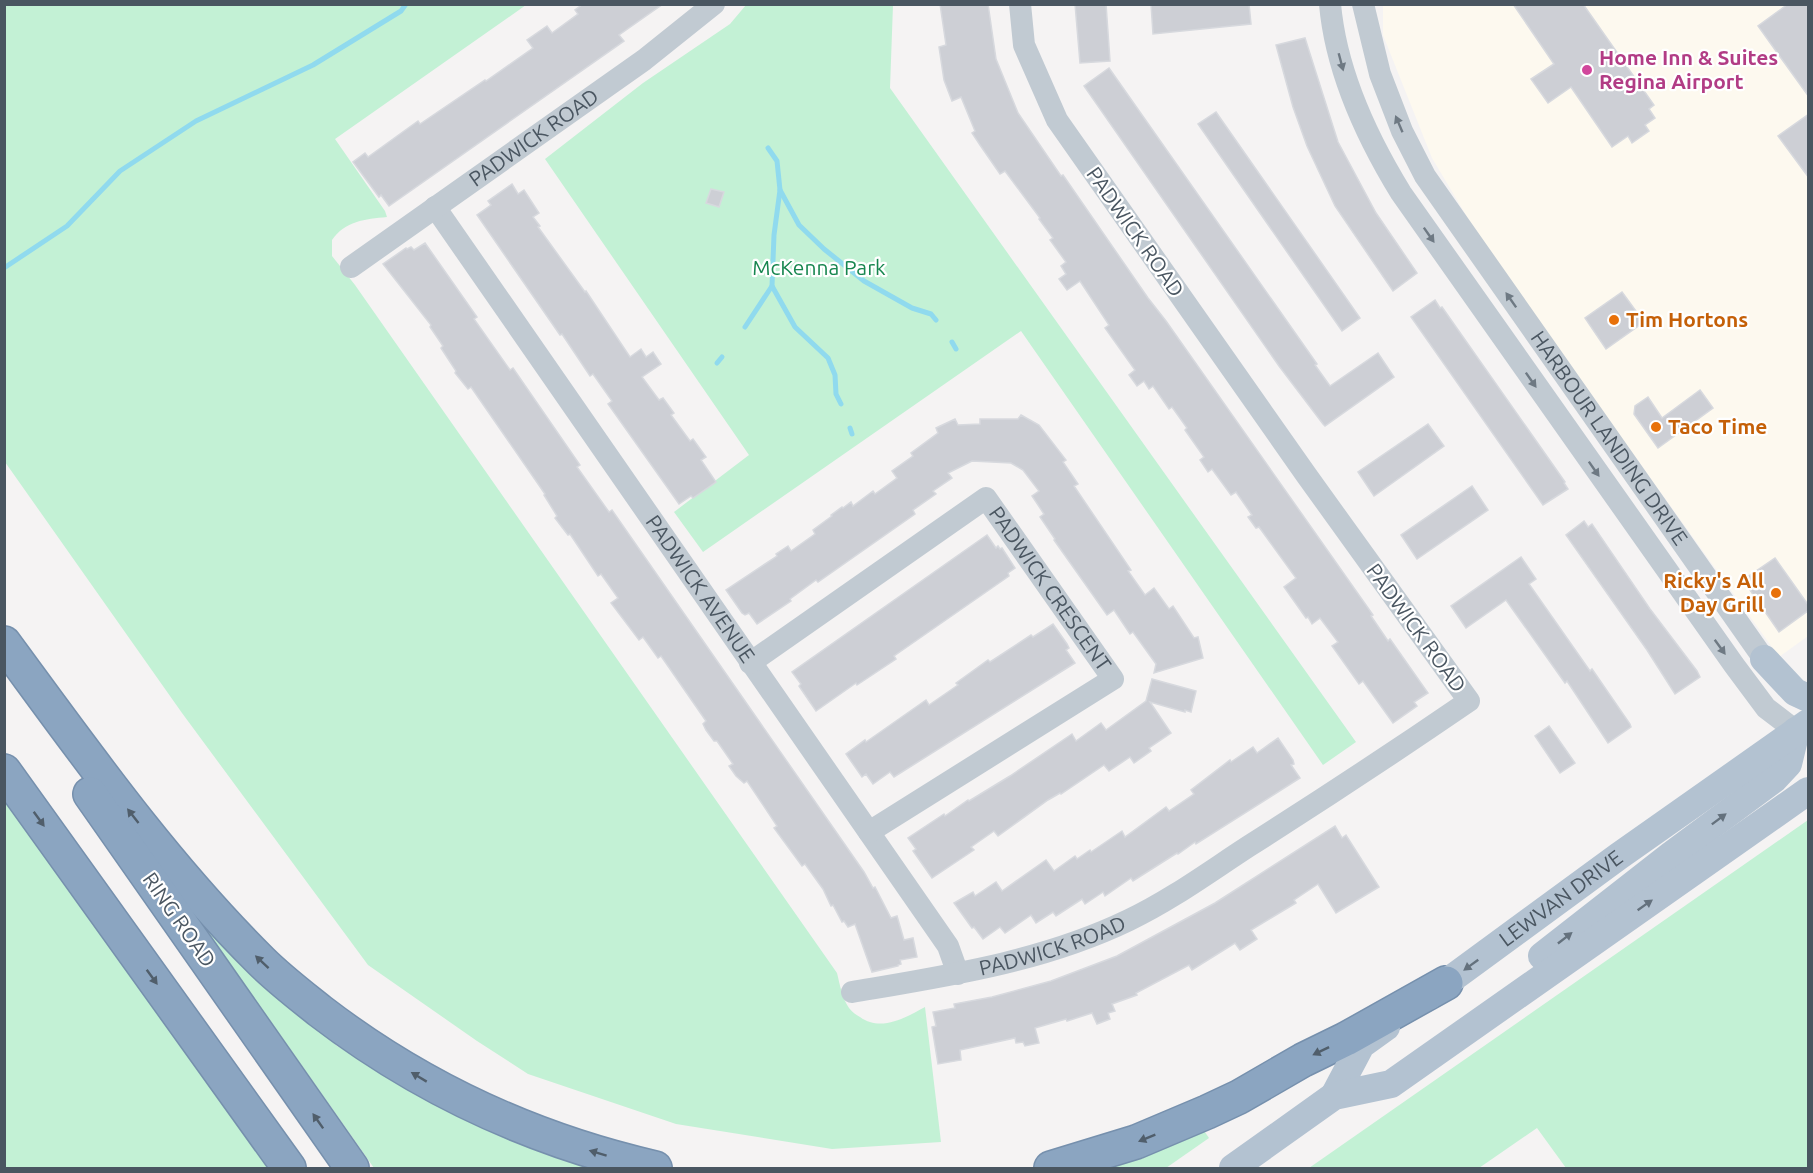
<svg xmlns="http://www.w3.org/2000/svg" width="1813" height="1173" font-family="Ubuntu,sans-serif">
<rect width="100%" height="100%" fill="#f5f3f3"/>
<path fill="#fdf9ef" d="M1383,5H1808V636L1779,657L1488,252L1432,158L1383,35Z"/>
<g fill="#c3f1d5">
<path d="M4,5H526L335,139L385,211L387,217C365,219 345,221 332,240V256L355,285L837,973C840,985 842,998 849,1008C852,1012 856,1015 860,1017C881,1032 905,1018 925,1007L941,1142L832,1149L676,1124L528,1074L477,1041L368,965L182,713L5,462Z"/>
<path d="M746,5H893L890,88L1356,742L1323,765L1021,331L703,552L674,512L749,455L545,159L643,83L730,24Z"/>
<path d="M5,795L271,1168H5Z"/>
<path d="M1808,820V1168H1566L1537,1128L1479,1168H1309Z"/>
<path d="M202,924L337,1046L480,1125L604,1168H374Z"/>
<path d="M1200,1125L1209,1138L1166,1168H1093Z"/>
</g>
<g fill="none" stroke-linecap="round" stroke-linejoin="round">
<g stroke="#90daee" stroke-width="5">
<path d="M768,148L777,161L780,190L774,235L772,286L795,327L828,358L835,375L836,394L841,404"/>
<path d="M780,190L799,225L824,249L864,281L912,308L931,314L936,320"/>
<path d="M4,268L67,226L120,171L196,121L313,65L401,11L406,4"/>
<path d="M745,327L772,286"/>
<path d="M952,342L956,349"/>
<path d="M717,363L722,357"/>
<path d="M850,428L852,434"/>
</g>
</g>
<g fill="#cdcfd5" stroke="#d7d9de" stroke-width="1.5">
<path d="M583,4H663L619,35L624,41L389,206L381,195L379,197L353,162L365,153L368,157L418,121L420,124L485,80L486,81L533,48L527,40L547,26L552,33L578,14L575,10Z"/>
<path d="M940,4H988L996,59L1018,113L1061,176L1063,175L1148,298L1166,321L1373,615L1371,616L1388,641L1390,639L1428,693L1414,702L1417,706L1393,723L1363,681L1359,684L1332,646L1338,642L1320,618L1312,624L1308,617L1306,618L1284,587L1296,578L1259,527L1256,528L1248,517L1252,515L1236,492L1231,495L1212,469L1208,472L1200,460L1204,457L1185,430L1187,428L1172,407L1169,409L1153,386L1149,389L1144,381L1137,386L1129,375L1135,370L1105,328L1109,325L1080,281L1067,290L1059,279L1066,274L1061,266L1066,262L1050,240L1053,238L1039,219L1040,218L1005,171L1000,174L980,145L972,133L975,131L961,97L952,101L944,80L939,47L946,45Z"/>
<path d="M1075,4H1106L1110,61L1080,63Z"/>
<path d="M1151,4H1249L1251,24L1153,34Z"/>
<path d="M1513,4H1583L1654,105L1649,109L1655,118L1645,125L1649,131L1632,143L1628,136L1612,147L1571,87L1548,103L1531,79L1554,64Z"/>
<path d="M1788,4H1809V97L1758,26Z"/>
<path d="M1305,38L1338,142L1376,213L1417,273L1393,291L1335,206L1307,146L1293,107L1276,45Z"/>
<path d="M1109,68L1317,364L1315,365L1330,386L1378,353L1394,377L1325,426L1323,424L1279,366L1084,86Z"/>
<path d="M1216,112L1360,318L1342,331L1198,124Z"/>
<path d="M1809,114V178L1778,136Z"/>
<path d="M512,184L518,194L524,190L539,213L533,217L540,226L538,227L585,292L586,291L630,357L641,349L646,357L653,352L661,364L642,377L659,400L663,398L674,413L671,415L690,441L693,439L706,457L701,460L716,482L693,498L691,496L679,504L608,404L612,401L593,374L590,376L562,334L560,335L477,215L491,205L488,201Z"/>
<path d="M711,189L724,192L719,207L706,203Z"/>
<path d="M425,243L477,317L474,319L510,370L513,368L580,465L577,467L609,512L612,510L864,872L873,888L875,887L891,918L897,916L904,940L913,938L917,957L900,960L901,964L898,965V966L872,972L855,924L848,927L844,921L842,922L833,905L831,906L823,889L805,864L802,866L774,828L777,826L747,781L744,783L736,776L729,766L733,764L717,741H714L706,730L703,724L706,721L661,656L658,658L643,637L639,640L611,603L618,598L601,574L598,576L570,534L568,535L555,518L557,516L544,495L545,494L471,387L468,389L455,373L456,371L441,348L443,346L430,327L431,325L383,264L406,248L407,249L411,247L414,250Z"/>
<path d="M1622,292L1644,322L1606,349L1585,318Z"/>
<path d="M1435,300L1440,308L1442,307L1565,482L1564,483L1568,489L1543,505L1411,317Z"/>
<path d="M1700,390L1713,408L1658,448L1634,414L1635,406L1648,397L1662,418Z"/>
<path d="M1021,415L1039,425L1066,460L1063,462L1078,484L1074,486L1131,570L1128,571L1145,595L1154,588L1169,609L1173,606L1194,638L1198,637L1203,658L1154,673L1156,664L1133,632L1130,634L1114,610L1107,615L1054,540L1055,539L1040,517L1044,514L1032,496L1039,491L1023,470L1011,463L972,461L948,473L952,478L933,491L936,494L913,510L915,514L818,582L816,580L790,599L791,601L757,624L749,613L745,615L742,613L726,590L777,556L776,554L788,546L791,551L815,534L813,530L832,516L831,515L842,507L843,508L851,502L853,506L873,491L875,494L897,478L892,471L913,456L911,453L938,433L936,428L955,419L958,425L980,424V419H1018Z"/>
<path d="M1428,424L1444,446L1374,496L1358,472Z"/>
<path d="M1472,486L1488,510L1417,559L1401,535Z"/>
<path d="M1584,521L1588,527L1592,524L1650,609L1697,671L1700,677L1675,694L1647,650L1566,535Z"/>
<path d="M987,535L996,548L998,546L1000,549L1002,548L1015,568L1008,573L1009,576L894,656L896,659L857,685L856,683L816,711L799,686L801,684L792,672Z"/>
<path d="M1521,557L1536,579L1529,584L1590,671L1592,669L1630,724L1631,727L1608,743L1567,681L1565,683L1506,600L1466,628L1451,606Z"/>
<path d="M1775,558L1809,606V610L1779,632L1743,580Z"/>
<path d="M1053,624L1067,644L1069,648L1066,650L1075,663L894,777L890,772L873,784L866,774L862,777L846,754L865,740L866,742L926,700L929,705L958,685L956,683L988,660L990,662L1031,635L1033,637Z"/>
<path d="M1152,679L1196,691L1191,712L1185,710V712L1150,702L1171,733L1149,748L1151,751L1134,763L1130,757L1109,771L1104,765L1061,794L1060,793L1048,800L998,836L994,831L971,847L974,850L932,878L913,851L916,849L908,838L944,814L945,816L968,800L969,801L1010,776L1072,734L1076,741L1101,723L1106,730L1146,701Z"/>
<path d="M1549,726L1575,763L1560,773L1535,736Z"/>
<path d="M1278,738L1293,760L1294,764L1291,765L1300,778L1196,844L1195,842L1178,854L1177,853L1133,881L1131,878L1105,896L1103,892L1085,904L1082,899L1056,916L1053,912L1036,923L1031,915L1005,933L1000,927L983,939L974,927L972,928L954,903L973,892L975,896L996,882L1002,891L1046,860L1054,871L1075,856L1077,859L1090,850L1091,852L1122,831L1125,837L1166,807L1169,811L1194,794L1191,790L1230,760L1231,762L1253,747L1257,753Z"/>
<path d="M1335,826L1342,838L1346,835L1379,887L1336,913L1318,884L1294,900L1296,903L1251,930L1257,939L1240,950L1235,943L1192,970L1189,965L1136,993L1137,995L1112,1004L1115,1011L1108,1013L1110,1019L1097,1024L1092,1013L1067,1021L1066,1019L1035,1028L1039,1043L1025,1046L1023,1042L1016,1043L1015,1038L960,1050L961,1060L938,1064L932,1027L936,1026L933,1012L955,1008L954,1004L992,997L1051,981L1117,956L1215,903Z"/>
</g>
<g fill="none" stroke-linecap="round" stroke-linejoin="round">
<defs>
<g id="highway">
<path d="M4,643C85,753 164,865 261,961C279,979 300,995 320,1011C419,1087 533,1140 655,1168"/>
<path d="M4,771L289,1168"/>
<path d="M90,794L352,1168"/>
<path d="M1051,1168L1136,1142L1207,1112L1239,1097L1303,1060L1346,1039L1446,983"/>
</g>
</defs>
<use href="#highway" stroke="#7690ad" stroke-width="36"/>
<g stroke="#c1cad2" stroke-width="22">
<path d="M1330,4C1336,72 1366,136 1401,193L1734,665L1766,708L1796,731"/>
<path id="s1" d="M1363,4L1380,74L1402,131L1425,176L1773,672"/>
<path id="s2" d="M435,207L948,946L958,974"/>
<path id="s3" d="M351,267L644,60L714,4"/>
<path id="s4" d="M750,663L986,498L1113,679L869,832"/>
<path id="s5" d="M852,992C946,976 1042,962 1129,920C1171,900 1209,872 1249,846C1323,799 1396,751 1469,701L1307,476L1057,120L1024,45L1020,4"/>
</g>
<g stroke="#b3c2d1" stroke-width="28">
<path d="M1764,659L1795,692L1808,698"/>
<path d="M1542,956L1670,856L1774,779L1788,764L1796,731"/>
<path id="s6" d="M1428,996L1619,856L1808,723"/>
<path d="M1334,1096L1361,1045L1386,1027"/>
<path d="M1233,1168L1334,1096L1391,1084L1808,791"/>
</g>
<use href="#highway" stroke="#8ba5c1" stroke-width="33"/>
</g>
<defs><path id="oneway-solid" d="M-6-.8H1V-3.2L6.5 0L1 3.2V.8H-6Z" transform="scale(1.5)"/></defs>
<g fill="#6e7983">
<use href="#oneway-solid" transform="translate(1341 62) rotate(75)"/>
<use href="#oneway-solid" transform="translate(1399 124) rotate(-113)"/>
<use href="#oneway-solid" transform="translate(1429 235) rotate(55)"/>
<use href="#oneway-solid" transform="translate(1511 300) rotate(-125)"/>
<use href="#oneway-solid" transform="translate(1531 380) rotate(55)"/>
<use href="#oneway-solid" transform="translate(1594 469) rotate(55)"/>
<use href="#oneway-solid" transform="translate(1720 647) rotate(54)"/>
</g>
<g fill="#505e6b">
<use href="#oneway-solid" transform="translate(133 816) rotate(-128)"/>
<use href="#oneway-solid" transform="translate(39 819) rotate(54)"/>
<use href="#oneway-solid" transform="translate(262 962) rotate(-137)"/>
<use href="#oneway-solid" transform="translate(152 977) rotate(54)"/>
<use href="#oneway-solid" transform="translate(1321 1051) rotate(154)"/>
<use href="#oneway-solid" transform="translate(419 1077) rotate(-149)"/>
<use href="#oneway-solid" transform="translate(318 1121) rotate(-125)"/>
<use href="#oneway-solid" transform="translate(1147 1138) rotate(158)"/>
<use href="#oneway-solid" transform="translate(598 1153) rotate(-163)"/>
</g>
<g fill="#64717d">
<use href="#oneway-solid" transform="translate(1719 819) rotate(-37)"/>
<use href="#oneway-solid" transform="translate(1645 905) rotate(-35)"/>
<use href="#oneway-solid" transform="translate(1565 938) rotate(-38)"/>
<use href="#oneway-solid" transform="translate(1471 965) rotate(144)"/>
</g>
<circle fill="#d1479c" stroke="#fff" stroke-width="2" cx="1587" cy="70" r="6"/>
<g fill="#e8710a" stroke="#fff" stroke-width="2">
<circle cx="1614" cy="320" r="6"/>
<circle cx="1656" cy="427" r="6"/>
<circle cx="1776" cy="593" r="6"/>
</g>
<g text-anchor="middle" stroke-width="4.5" stroke-linejoin="round" paint-order="stroke">
<g font-size="21" font-weight="bold" fill="#b23c85" stroke="#fff" text-anchor="start">
<text x="1599" y="65">Home Inn &amp; Suites<tspan x="1599" dy="24">Regina Airport</tspan></text>
</g>
<g font-size="21" fill="#4a5661" stroke="#fff">
<text dy="7" stroke="none"><textPath href="#s3" startOffset="224">PADWICK ROAD</textPath></text>
<text transform="translate(1135 232) rotate(55)" y="7">PADWICK ROAD</text>
<text dy="7" stroke="none"><textPath href="#s1" startOffset="504">HARBOUR LANDING DRIVE</textPath></text>
<text dy="7" stroke="none"><textPath href="#s4" startOffset="399">PADWICK CRESCENT</textPath></text>
<text dy="7" stroke="none"><textPath href="#s2" startOffset="465">PADWICK AVENUE</textPath></text>
<text transform="translate(1416 628) rotate(54)" y="7">PADWICK ROAD</text>
<text dy="7" stroke="none"><textPath href="#s6" startOffset="165">LEWVAN DRIVE</textPath></text>
<text transform="translate(179 920) rotate(55)" y="7">RING ROAD</text>
<text dy="7" stroke="none"><textPath href="#s5" startOffset="206">PADWICK ROAD</textPath></text>
</g>
<g font-size="21" fill="#17864f" stroke="#fff">
<text x="819" y="275">McKenna Park</text>
</g>
<g font-size="21" font-weight="bold" fill="#c56008" stroke="#fff" text-anchor="start">
<text x="1626" y="327">Tim Hortons</text>
<text x="1668" y="434">Taco Time</text>
<text x="1764" y="588" text-anchor="end">Ricky's All<tspan x="1764" dy="24">Day Grill</tspan></text>
</g>
</g>
<rect width="1813" height="1173" fill="none" stroke="#4a5661" stroke-width="12"/>
</svg>
